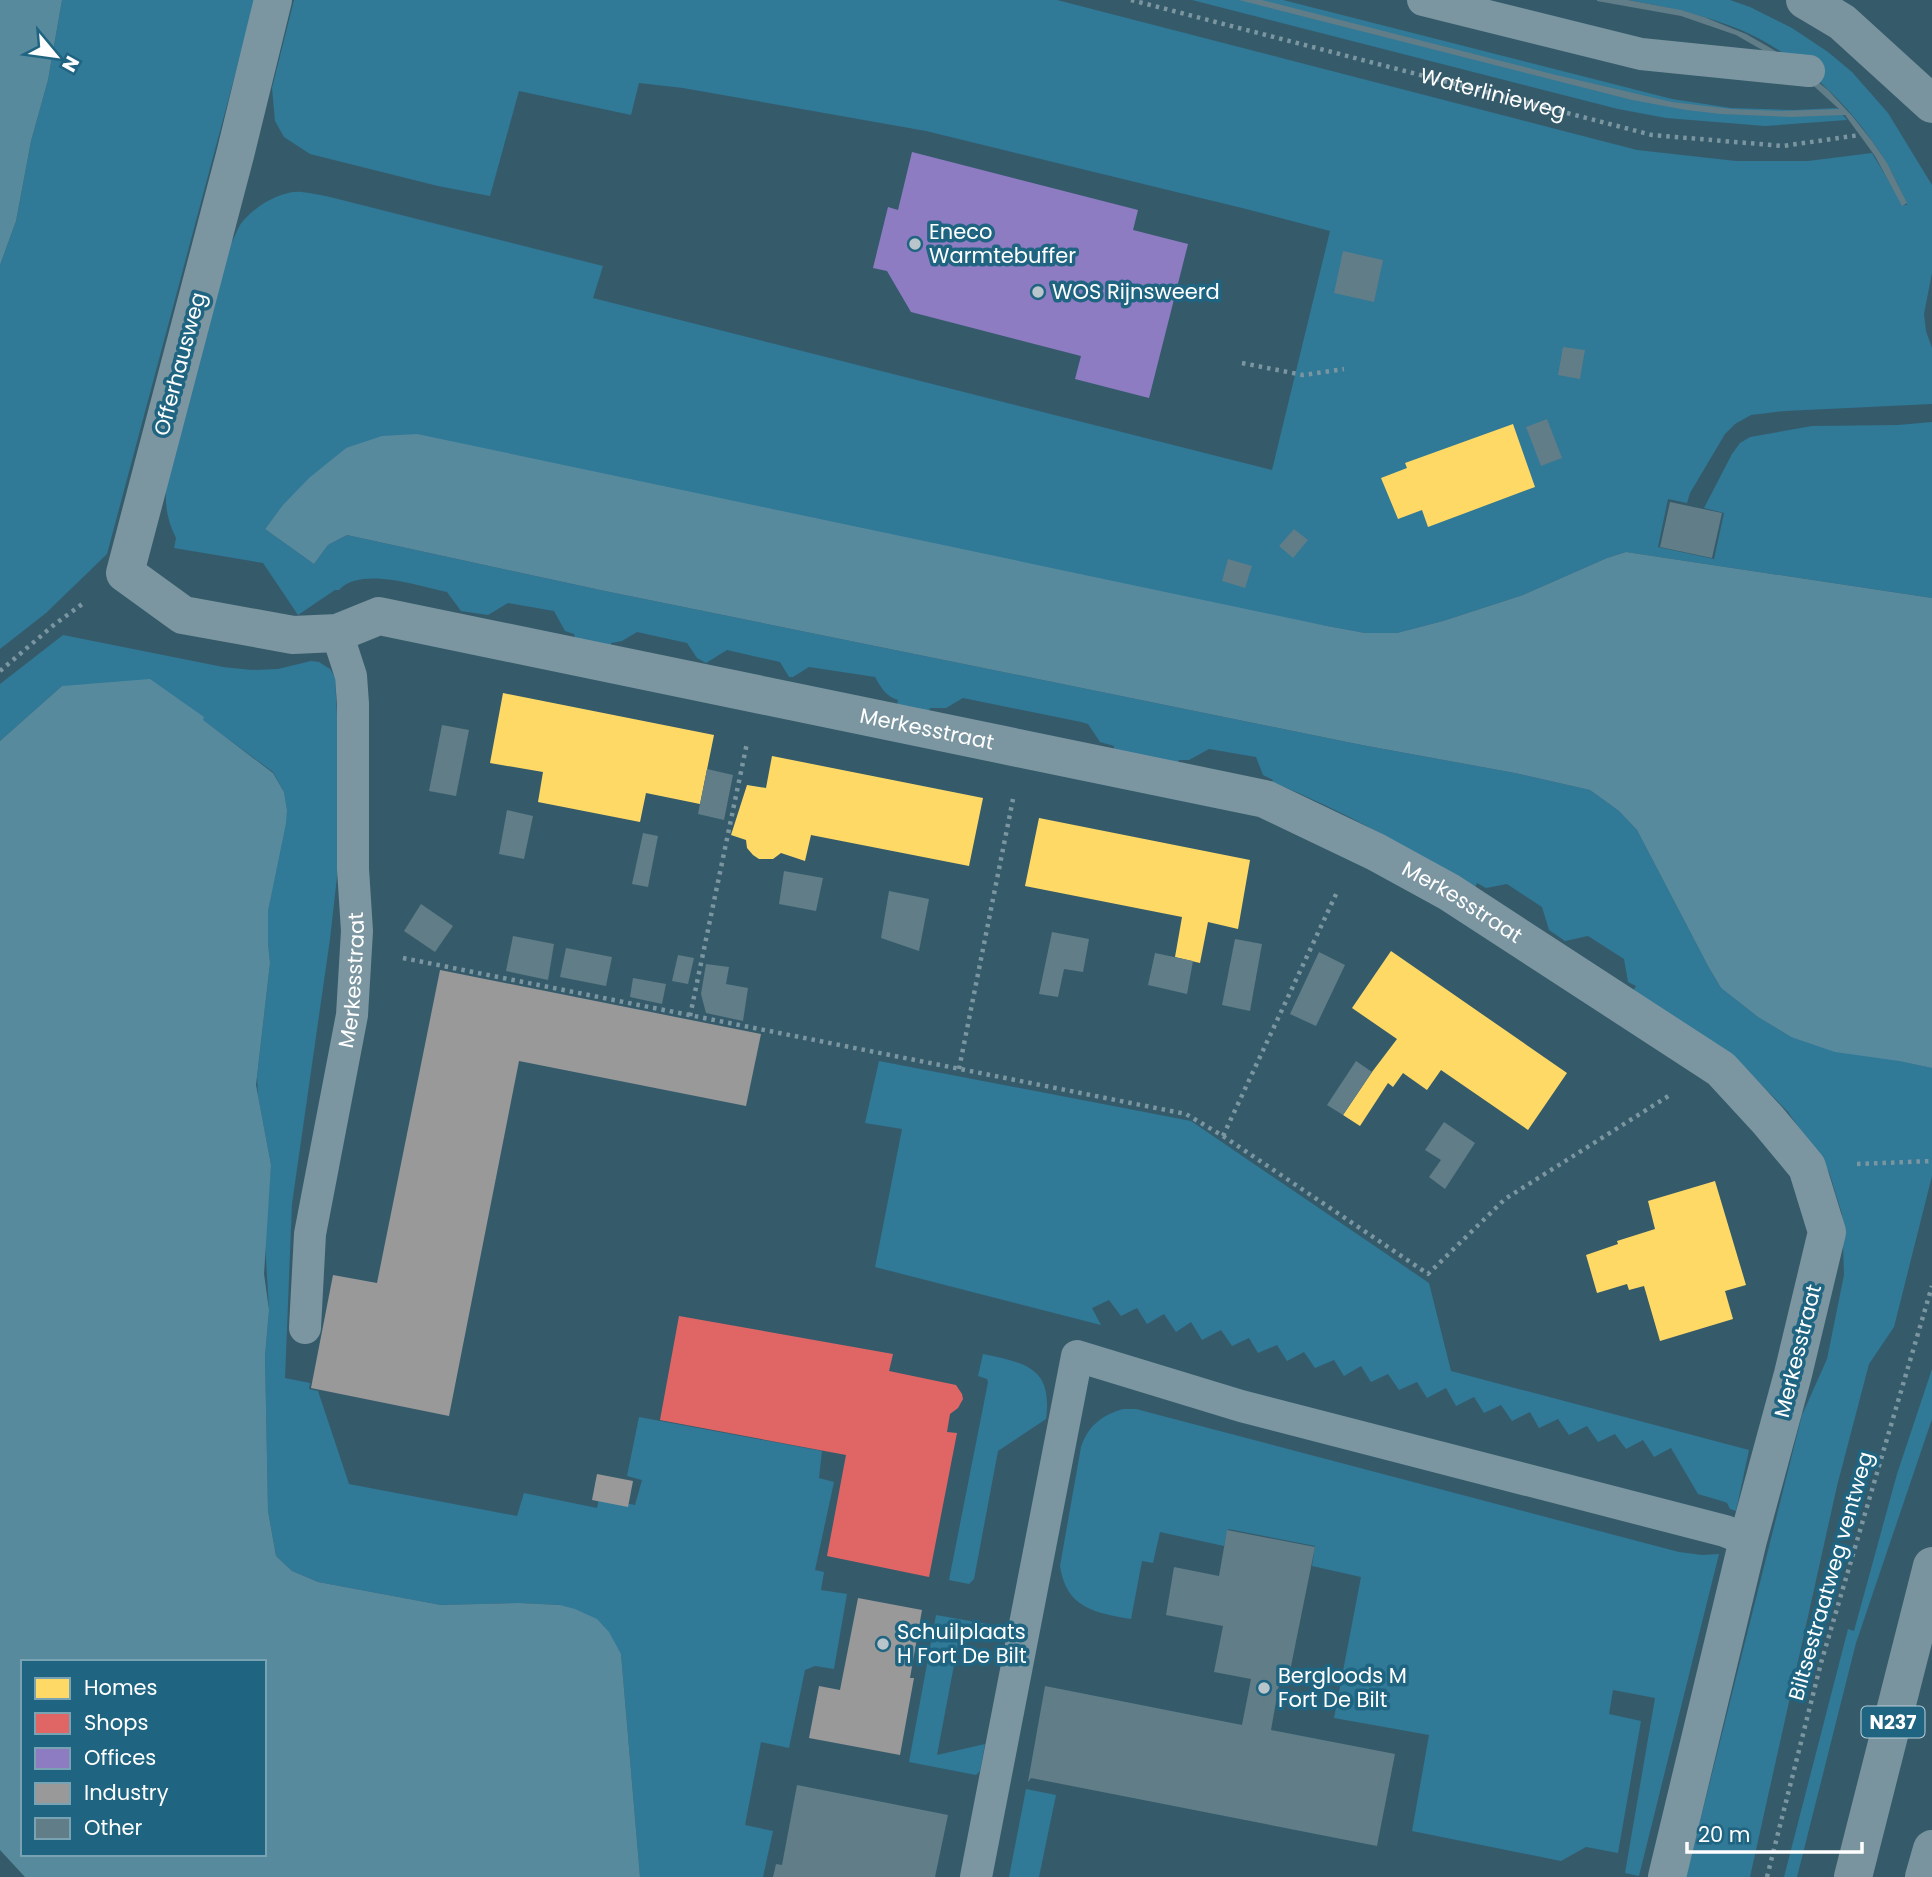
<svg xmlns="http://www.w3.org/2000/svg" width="1932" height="1877" font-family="Poppins,sans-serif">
<rect width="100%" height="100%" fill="#355b6b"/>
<g fill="#307997">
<path d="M62,0H255L107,554L46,613L0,649V265L16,221L31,141L48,80Z"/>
<path d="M294,0H1057L1637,150L1736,161H1808L1872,153L1903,205H1907C1879,133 1813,61 1741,30C1705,15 1667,7 1628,0H1730L1750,7L1792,28L1828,52L1852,72L1888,113L1932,185V273L1924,314L1926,331L1932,348V404L1785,411L1751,415L1735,424L1725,434L1690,493L1687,503L1668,499L1658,547L1714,559L1724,513L1704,508L1732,454L1740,443L1750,437L1812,426L1898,425L1932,422V598L1626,552L1607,558L1523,595L1443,621L1397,633H1365L346,448C315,474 289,496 265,529L314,564L328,545L347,535L605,591L1362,745L1515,773L1590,790L1619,811L1637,830L1708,966L1721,988L1758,1017L1791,1037L1932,1068V1176L1894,1327L1869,1364L1837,1486L1750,1877H1686L1802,1415L1827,1359L1844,1275L1842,1214L1829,1172L1788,1112L1736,1059L1633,991L1636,986L1628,982L1624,959L1588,936L1565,941L1549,930L1542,907L1507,884L1486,888L1477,883L1475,888C1410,849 1343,810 1272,782L1273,780L1263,775L1256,757L1209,749L1189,760H1179L1177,763L1114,750V746L1100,742L1088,724L1081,722L963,698L946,708H930L929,712L897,705L898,700C886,697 881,687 875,677L809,667L793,677H789L780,662L727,650L706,663L697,658L687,643L637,632L622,641L611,643V646L575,638L574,634L565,631L554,611L508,603L488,615L461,611L447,592C418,586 361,566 339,590H335L298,615L263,563L174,548L176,538C168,522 165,508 166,490L230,245C234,239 236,232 240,225C252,208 280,190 302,192C311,193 321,195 330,197L603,266L593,298L1272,470L1330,231L1242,208L926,131L683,88L639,83L631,115L519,91L490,196L438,186L310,154L284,137L275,121L272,88Z"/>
<path d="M1192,0H1283L1672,99L1731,108L1794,110L1837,108L1847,120L1765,126L1666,118L1618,109Z"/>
<path d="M63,635L223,667L252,670L278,669L311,661L319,662L330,669L335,677L338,734V868L330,939L292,1204L285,1378L310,1383L309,1389L318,1391L349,1484L517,1516L524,1493L597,1508L599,1498L635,1505L642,1480L627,1476L639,1417L822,1451L819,1478L834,1482L815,1570L824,1572L821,1590L847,1594L834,1669L815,1666L805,1670L789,1748L761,1742L745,1825L773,1831L763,1877H640L621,1654L560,1605L519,1603L441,1605L318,1582L292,1571L276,1556L268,1511L265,1356L269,1310L265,1241L271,1165L258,1096L257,1077L270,963L268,943V911L287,810L284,792L273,772L202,720L203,718L62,686L0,741V684Z"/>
<path d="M879,1061L1191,1121L1429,1283L1451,1371L1749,1450L1736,1511L1730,1509L1727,1503L1725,1502L1698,1494L1671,1448L1654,1457L1643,1440L1626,1449L1615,1434L1598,1442L1587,1426L1569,1435L1558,1419L1539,1428L1530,1412L1512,1421L1501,1405L1484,1413L1474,1397L1456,1406L1446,1388L1427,1398L1417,1382L1399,1390L1388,1374L1371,1382L1361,1366L1344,1376L1334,1360L1315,1368L1304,1352L1287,1361L1277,1345L1258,1353L1249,1338L1232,1346L1221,1330L1202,1340L1191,1322L1176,1332L1164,1314L1147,1324L1137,1308L1121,1316L1109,1300L1092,1308L1101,1325L875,1267L902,1129L865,1123Z"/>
<path d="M983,1354C1025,1363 1053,1367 1046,1419L998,1451L974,1579L969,1584L949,1580L988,1382L987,1379L978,1376Z"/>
<path d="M1932,1369V1419L1856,1643L1797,1877H1784L1848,1629L1854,1631L1897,1474Z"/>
<path d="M1123,1409H1136L1679,1552L1702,1555L1719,1554L1639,1876L1625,1873L1655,1698L1613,1690L1609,1714L1641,1721L1618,1853L1586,1847L1561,1861L1412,1831L1429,1735L1334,1718L1361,1577L1312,1566L1315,1546L1228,1529L1224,1546L1160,1532L1153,1563L1142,1561L1131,1619C1095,1613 1066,1608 1060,1566L1081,1447C1088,1426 1102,1415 1123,1409Z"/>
<path d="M936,1615L999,1626L1000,1628L997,1632L958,1644L937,1755L985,1744L980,1771L976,1775L909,1762Z"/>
<path d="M1026,1789L1056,1795L1039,1877H1009Z"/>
</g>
<g fill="#588a9e" fill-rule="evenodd">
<path d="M0,0H62L48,80L31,141L16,221L0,265Z"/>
<path d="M417,434L1327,626L1365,633H1397L1443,621L1523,595L1607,558L1626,552L1932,598V1068L1899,1061L1835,1052L1791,1037L1758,1017L1721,988L1708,966L1637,830L1619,811L1590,790L1515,773L1362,745L605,591L347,535L328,545L314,564L265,529L283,505L309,478L346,448L382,436Z"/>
<path d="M150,679L204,717L203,720L273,773L284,792L287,810L286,823L268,911V943L270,963L256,1085L271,1165L264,1274L269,1310L265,1356L268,1511L276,1556L292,1571L318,1582L441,1605L519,1603L560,1605L575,1609L597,1619L609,1632L621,1654L640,1877H25L0,1850V741L62,686ZM23,1662H264V1854H23Z"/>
</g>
<g fill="#ffd966">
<path d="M1513,424L1535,487L1428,527L1422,510L1398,519L1381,478L1407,468L1405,463Z"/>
<path d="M503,693L714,735L700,804L646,793L640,822L538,802L543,772L490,763Z"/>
<path d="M772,756L983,798L969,866L811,835L805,861L781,853L773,859H759L753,855L747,848L746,840L731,835L747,785L766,788Z"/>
<path d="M1039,818L1250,860L1238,929L1208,922L1200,963L1175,957L1182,917L1025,886Z"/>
<path d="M1391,951L1567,1073L1528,1130L1441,1070L1427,1090L1403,1073L1393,1087L1388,1083L1360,1126L1343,1115L1372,1072L1397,1039L1352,1008Z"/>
<path d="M1715,1181L1746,1285L1725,1291L1733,1319L1660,1341L1644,1286L1629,1290L1627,1284L1597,1293L1586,1255L1618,1244L1617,1241L1655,1229L1648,1201Z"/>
</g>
<path fill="#e06666" d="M679,1316L893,1354L889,1371L956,1385L962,1394L963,1399L958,1408L950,1414L947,1432L957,1433L929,1577L827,1556L846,1455L660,1420Z"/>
<path fill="#8e7cc3" d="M912,152L1138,210L1133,230L1188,244L1149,398L1075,379L1081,356L911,312L887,271L873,268L888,207L898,210Z"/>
<g fill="#999">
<path d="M440,970L761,1034L746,1106L519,1061L449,1416L311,1388L333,1275L377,1283Z"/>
<path d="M597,1474L633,1481L628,1507L592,1500Z"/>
<path d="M858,1598L922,1610L910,1678H914L900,1755L809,1738L819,1686L840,1690Z"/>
</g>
<g fill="#607d88">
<path d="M1239,0H1262L1552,74L1672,102L1732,109L1781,111L1839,109L1806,79L1785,63L1736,35L1681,16L1597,1V0H1628L1681,10L1704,17L1746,34L1767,46L1784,56L1828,90L1853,117L1872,141L1887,163L1907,203L1902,206L1875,156L1845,115L1790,117L1721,114L1686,110L1632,100Z"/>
<path d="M1343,251L1383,260L1374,302L1334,293Z"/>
<path d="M1563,347L1585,350L1580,379L1558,375Z"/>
<path d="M1547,419L1562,458L1541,466L1526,427Z"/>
<path d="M1670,502L1722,513L1712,558L1660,547Z"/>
<path d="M1294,529L1308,540L1293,558L1279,546Z"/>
<path d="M1228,559L1252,566L1245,588L1222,581Z"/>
<path d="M442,725L469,730L456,796L429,791Z"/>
<path d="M707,769L733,775L724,820L698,814Z"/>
<path d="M507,810L533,816L524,859L499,854Z"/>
<path d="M643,833L658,836L648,887L632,884Z"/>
<path d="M784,871L823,878L816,911L779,904Z"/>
<path d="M889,891L929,899L919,951L881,938Z"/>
<path d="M421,904L453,926L435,952L404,931Z"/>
<path d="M1052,932L1089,939L1083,972L1064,969L1058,997L1039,994Z"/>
<path d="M513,936L554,944L548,980L506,971Z"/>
<path d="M1235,939L1262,944L1250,1011L1222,1005Z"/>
<path d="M566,948L612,957L606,986L560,977Z"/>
<path d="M1319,952L1345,965L1316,1026L1290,1014Z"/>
<path d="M1155,953L1193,961L1187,994L1148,985Z"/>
<path d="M678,955L694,958L688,984L672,981Z"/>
<path d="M706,964L729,967L726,984L748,988L743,1021L706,1013L701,994Z"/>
<path d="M633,978L666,984L662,1004L630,997Z"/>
<path d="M1356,1061L1372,1072L1343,1115L1327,1105Z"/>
<path d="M1444,1122L1475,1143L1445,1189L1429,1177L1441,1160L1425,1150Z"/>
<path d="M1227,1530L1315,1547L1287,1686L1279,1685L1271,1730L1395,1754L1377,1846L1031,1778L1028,1782L1045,1686L1242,1725L1251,1679L1214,1672L1223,1626L1166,1615L1174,1567L1219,1576Z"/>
<path d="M797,1785L948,1815L935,1877H773L776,1864L782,1865Z"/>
</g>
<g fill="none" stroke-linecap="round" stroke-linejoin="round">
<g stroke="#7b96a1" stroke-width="4.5" stroke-dasharray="3.5 5" stroke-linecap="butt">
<path id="s1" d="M1131,0L1652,135L1783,146L1860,135"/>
<path d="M1242,363L1303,375L1344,369"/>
<path d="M0,671L55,624L85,602"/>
<path d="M403,958L1186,1114L1223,1136L1428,1274L1505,1199L1670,1095"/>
<path d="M690,1016L747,743"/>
<path d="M959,1069L1013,799"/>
<path d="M1223,1136L1338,890"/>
<path d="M1857,1164L1932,1161"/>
<path d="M1767,1877L1821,1663L1932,1286"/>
</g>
<g stroke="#7b96a1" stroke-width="32">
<path d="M1423,0L1641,54L1809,71"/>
<path id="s2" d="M305,1328L310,1234L352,1015L357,931L353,869V704L351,676L337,633"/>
<path d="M976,1877L1077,1356L1241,1406L1725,1531L1748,1540"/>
</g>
<path stroke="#7b96a1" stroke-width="38" id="s3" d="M273,0L235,155L125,573L183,615L293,635L337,633L379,616L1265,799L1376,852L1449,892L1721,1069L1768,1120L1807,1167L1827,1232L1793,1374L1748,1540L1667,1877"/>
<g stroke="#7a949f" stroke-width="38">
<path d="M1805,0L1842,22L1932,104"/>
<path d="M1853,1877L1932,1566"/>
<path d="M1924,1877L1932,1849"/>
</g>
</g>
<g fill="#b8c6cb" stroke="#1f6481" stroke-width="2.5">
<circle cx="915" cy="244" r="7"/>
<circle cx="1038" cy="292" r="7"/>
<circle cx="883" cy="1644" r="7"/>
<circle cx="1264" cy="1688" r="7"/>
</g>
<g text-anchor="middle" stroke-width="7" stroke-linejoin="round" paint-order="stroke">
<rect fill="#1f6481" stroke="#bcd0d9" stroke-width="2" x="1861.5" y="1706.5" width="63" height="31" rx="5"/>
<g font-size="19" font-weight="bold" fill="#fff">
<text x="1893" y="1729">N237</text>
</g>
<g font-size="21" fill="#fff" stroke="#1f6481">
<text dy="7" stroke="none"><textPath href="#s1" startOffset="374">Waterlinieweg</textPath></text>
<text transform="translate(180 364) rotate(-75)" y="7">Offerhausweg</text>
<text dy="7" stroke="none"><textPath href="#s3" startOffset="1424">Merkesstraat</textPath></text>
<text dy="7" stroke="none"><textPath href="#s3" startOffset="1992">Merkesstraat</textPath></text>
<text dy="7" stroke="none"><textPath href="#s2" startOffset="352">Merkesstraat</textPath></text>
<text transform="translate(1798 1351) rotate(-76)" y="7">Merkesstraat</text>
<text transform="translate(1831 1576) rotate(-74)" y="7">Biltsestraatweg ventweg</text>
</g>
<g font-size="21" fill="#fff" stroke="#1f6481" text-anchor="start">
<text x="929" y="239">Eneco<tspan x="929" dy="24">Warmtebuffer</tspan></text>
<text x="1052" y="299">WOS Rijnsweerd</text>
<text x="897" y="1639">Schuilplaats<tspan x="897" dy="24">H Fort De Bilt</tspan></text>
<text x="1278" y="1683">Bergloods M<tspan x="1278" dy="24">Fort De Bilt</tspan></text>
</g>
</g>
<rect x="21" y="1660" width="245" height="196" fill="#1f6481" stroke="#79a2b3" stroke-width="2"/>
<rect x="35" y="1678" width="35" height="21" fill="#ffd966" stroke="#79a2b3" stroke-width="2"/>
<text x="84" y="1695" font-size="21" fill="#ffffff">Homes</text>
<rect x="35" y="1713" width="35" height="21" fill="#e06666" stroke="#79a2b3" stroke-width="2"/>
<text x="84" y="1730" font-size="21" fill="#ffffff">Shops</text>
<rect x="35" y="1748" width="35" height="21" fill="#8e7cc3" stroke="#79a2b3" stroke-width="2"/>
<text x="84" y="1765" font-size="21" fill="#ffffff">Offices</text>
<rect x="35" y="1783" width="35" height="21" fill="#999999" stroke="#79a2b3" stroke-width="2"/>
<text x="84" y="1800" font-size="21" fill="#ffffff">Industry</text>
<rect x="35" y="1818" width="35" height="21" fill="#607d88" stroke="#79a2b3" stroke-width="2"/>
<text x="84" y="1835" font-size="21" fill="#ffffff">Other</text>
<g transform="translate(56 56) rotate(119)" stroke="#1f6481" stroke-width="5" paint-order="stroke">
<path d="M0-5L12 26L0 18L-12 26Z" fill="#ffffff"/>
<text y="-10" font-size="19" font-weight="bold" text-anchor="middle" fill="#ffffff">N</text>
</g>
<path d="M1687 1842v10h175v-10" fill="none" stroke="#ffffff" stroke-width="3.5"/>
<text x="1698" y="1842" font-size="21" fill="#ffffff" stroke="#1f6481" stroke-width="5" paint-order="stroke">20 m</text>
</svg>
